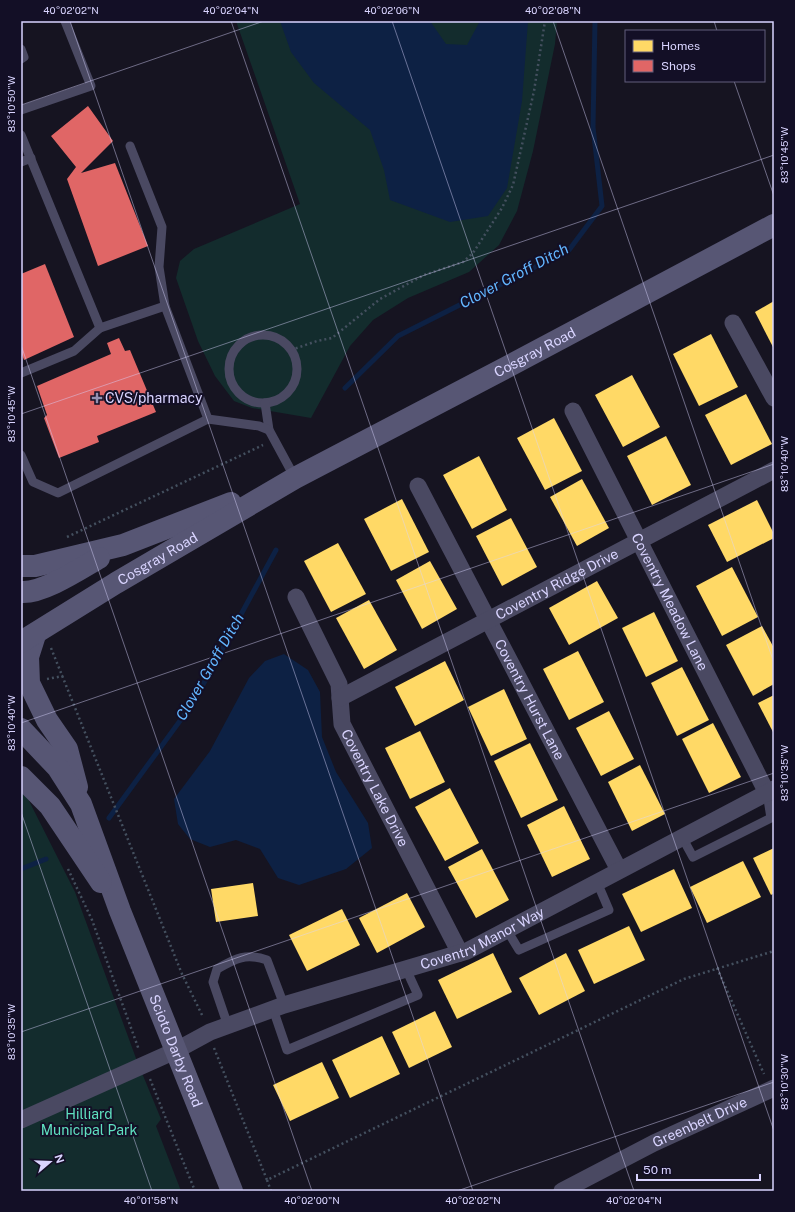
<svg xmlns="http://www.w3.org/2000/svg" width="795" height="1212" font-family="'Public Sans',sans-serif">
<rect width="100%" height="100%" fill="#161421"/>
<g fill="#132c2d">
<path d="M236,21H557L555,44L533,151L517,211L499,245L469,272L408,298L373,320L350,346L311,418L252,408L234,401L215,376L198,341L176,278L180,261L194,249L300,204Z"/>
<path d="M21,785L75,892L137,1061L161,1119L156,1126L181,1191H21Z"/>
</g>
<g fill="#0d2144">
<path d="M280,21H430L446,44L467,45L480,21H528L522,101L507,188L488,216L450,222L390,200L384,170L370,130L314,83L291,52Z"/>
<path d="M284,654L308,670L320,692L322,737L336,772L368,823L372,848L346,869L299,885L278,878L260,849L236,840L210,847L190,839L178,824L174,799L210,751L249,678L265,661Z"/>
</g>
<g fill="#ffd966">
<path d="M774,301V349L755,312Z"/>
<path d="M711,334L738,387L699,406L673,354Z"/>
<path d="M632,375L660,427L623,447L595,395Z"/>
<path d="M746,394L772,444L731,465L705,415Z"/>
<path d="M554,418L582,471L545,490L517,438Z"/>
<path d="M666,436L691,485L652,505L627,456Z"/>
<path d="M479,456L507,510L472,529L443,475Z"/>
<path d="M582,479L609,528L577,546L550,497Z"/>
<path d="M402,499L429,552L391,571L364,519Z"/>
<path d="M757,500L774,534V538L727,562L708,525Z"/>
<path d="M511,518L537,567L502,586L476,536Z"/>
<path d="M338,543L366,594L331,612L304,561Z"/>
<path d="M430,561L457,609L422,629L396,580Z"/>
<path d="M732,567L758,617L722,636L696,586Z"/>
<path d="M597,581L618,618L569,645L549,608Z"/>
<path d="M369,600L397,650L364,669L336,618Z"/>
<path d="M654,612L678,661L646,677L622,628Z"/>
<path d="M762,626L774,648V684L753,696L726,645Z"/>
<path d="M578,651L604,702L569,720L543,669Z"/>
<path d="M445,661L464,700L415,726L395,687Z"/>
<path d="M682,667L709,720L677,736L651,683Z"/>
<path d="M504,689L527,739L491,756L468,707Z"/>
<path d="M774,695V734L758,703Z"/>
<path d="M609,711L634,759L601,776L576,728Z"/>
<path d="M713,723L741,777L709,793L682,739Z"/>
<path d="M420,731L445,782L410,799L385,748Z"/>
<path d="M530,743L558,800L521,818L494,761Z"/>
<path d="M640,765L665,814L632,831L608,782Z"/>
<path d="M450,788L479,843L445,861L415,807Z"/>
<path d="M564,806L590,859L552,877L527,825Z"/>
<path d="M774,848V893L771,895L753,858Z"/>
<path d="M482,849L509,900L476,918L448,867Z"/>
<path d="M743,861L761,897L707,923L690,887Z"/>
<path d="M674,869L692,908L641,932L622,894Z"/>
<path d="M253,883L258,916L216,922L211,889Z"/>
<path d="M407,893L425,927L377,953L359,918Z"/>
<path d="M342,909L360,945L307,971L289,935Z"/>
<path d="M629,926L645,960L594,984L578,950Z"/>
<path d="M493,953L512,992L457,1019L438,980Z"/>
<path d="M566,953L585,991L539,1015L519,978Z"/>
<path d="M435,1011L452,1047L409,1068L392,1032Z"/>
<path d="M382,1036L400,1074L350,1098L332,1060Z"/>
<path d="M322,1062L339,1098L290,1121L273,1085Z"/>
</g>
<g fill="#e06666">
<path d="M88,106L113,141L81,173L115,163L148,246L98,266L67,179L76,167L51,136Z"/>
<path d="M45,264L74,337L24,360L21,352V274Z"/>
<path d="M119,338L125,351L130,350L156,412L97,436L99,442L59,458L44,418L47,415L37,386L111,354L107,343Z"/>
</g>
<g fill="none" stroke-linecap="round" stroke-linejoin="round">
<g stroke="#0d2144" stroke-width="5">
<path d="M345,388L398,336L569,250L602,206L593,127L595,21"/>
<path d="M109,818L193,703L276,550"/>
<path d="M21,869L46,859"/>
</g>
<g stroke="#44505f" stroke-width="2.5" stroke-dasharray="2 3" stroke-linecap="butt">
<path d="M291,350L317,341L332,338L380,299L424,275L463,262L473,253L502,208L513,185L534,91L545,21"/>
<path d="M67,537L263,445"/>
<path d="M51,648L182,974L203,1017"/>
<path d="M47,679L63,676"/>
<path d="M68,869L92,920L139,1050"/>
<path d="M717,968L764,1074"/>
<path d="M214,1048L267,1180L684,979L774,951"/>
<path d="M150,1079L195,1191"/>
<path d="M267,1180L271,1191"/>
</g>
<g stroke="#4a4962" stroke-width="9">
<path d="M21,49L24,57L21,59"/>
<path d="M21,110L91,86L65,21"/>
<path d="M21,135L100,328"/>
<path d="M130,146L162,227L159,267L165,306L208,419"/>
<path d="M21,162L31,158"/>
<circle cx="263" cy="369" r="34"/>
<path d="M21,373L74,351L100,328L165,306"/>
<path d="M265,403L269,430L295,478"/>
<path d="M21,455L33,482L58,493L208,419L259,426L269,430"/>
<path d="M682,837L693,857L771,818L767,793"/>
<path d="M507,930L519,950L609,910L597,882"/>
<path d="M273,1009L287,1050L418,995L406,969"/>
<path d="M228,1026L213,982L217,969C236,958 246,953 267,960L284,1005"/>
</g>
<g stroke="#4a4962" stroke-width="17">
<path d="M733,323L774,398"/>
<path id="s1" d="M573,411L767,793"/>
<path id="s2" d="M418,486L619,870"/>
<path id="s3" d="M296,597L339,684L342,724L460,953"/>
<path id="s4" d="M340,698L774,470"/>
<path id="s5" d="M21,1120L175,1051L210,1032L284,1005L467,951L774,789"/>
<path id="s6" d="M562,1191L654,1143L774,1088"/>
</g>
<g stroke="#575674" stroke-width="22">
<path d="M21,566H35L123,545L231,503"/>
<path d="M21,592C42,594 80,569 99,558"/>
<path d="M35,635L28,657L29,683L47,720L67,749L77,787"/>
<path id="s7" d="M21,642L116,583L295,478L509,366L774,225"/>
<path id="s8" d="M21,729L58,768L81,804L120,911L232,1191"/>
<path d="M21,777L50,806L101,882"/>
</g>
</g>
<path fill="none" stroke="#d9d4ff" stroke-width="1" stroke-opacity="0.45" d="M70,21L473,1191M231,21L634,1191M392,21L774,1131M553,21L774,663M714,21L717,31M734,81L774,196M21,105L264,21M21,345L312,1191M21,414L774,155M21,723L774,464M21,812L152,1191M21,1032L774,773M457,1191L774,1082"/>
<path fill="#9591b1" stroke="#130f26" stroke-width="1.5" d="M95 392h4v4h4v4h-4v4h-4v-4h-4v-4h4z"/>
<g text-anchor="middle" stroke-width="4" stroke-linejoin="round" paint-order="stroke">
<g font-size="14" fill="#d9d4ff" stroke="#130f26">
<text dy="5" stroke="none"><textPath href="#s7" startOffset="590">Cosgray Road</textPath></text>
<text dy="5" stroke="none"><textPath href="#s7" startOffset="160">Cosgray Road</textPath></text>
<text dy="5" stroke="none"><textPath href="#s4" startOffset="245">Coventry Ridge Drive</textPath></text>
<text dy="5" stroke="none"><textPath href="#s1" startOffset="214">Coventry Meadow Lane</textPath></text>
<text dy="5" stroke="none"><textPath href="#s2" startOffset="241">Coventry Hurst Lane</textPath></text>
<text dy="5" stroke="none"><textPath href="#s3" startOffset="209">Coventry Lake Drive</textPath></text>
<text dy="5" stroke="none"><textPath href="#s5" startOffset="497">Coventry Manor Way</textPath></text>
<text dy="5" stroke="none"><textPath href="#s8" startOffset="361">Scioto Darby Road</textPath></text>
<text dy="5" stroke="none"><textPath href="#s6" startOffset="154">Greenbelt Drive</textPath></text>
</g>
<g font-size="14" fill="#d9d4ff" stroke="#130f26" text-anchor="start">
<text x="105" y="403">CVS/pharmacy</text>
</g>
<g font-size="14" fill="#5fe0c0" stroke="#130f26">
<text x="89" y="1119">Hilliard<tspan x="89" dy="16">Municipal Park</tspan></text>
</g>
<g font-size="15" font-style="italic" fill="#62b6ff" stroke="#130f26">
<text transform="translate(514 276) rotate(-28)" y="5">Clover Groff Ditch</text>
<text transform="translate(210 667) rotate(-60)" y="5">Clover Groff Ditch</text>
</g>
</g>
<rect width="795" height="1212" fill="none" stroke="#130f26" stroke-width="44"/>
<rect x="625" y="30" width="140" height="52" fill="#130f26" stroke="#625e7d"/>
<rect x="633" y="40" width="20" height="12" fill="#ffd966" stroke="#625e7d"/>
<text x="661" y="50" font-size="12" fill="#d9d4ff">Homes</text>
<rect x="633" y="60" width="20" height="12" fill="#e06666" stroke="#625e7d"/>
<text x="661" y="70" font-size="12" fill="#d9d4ff">Shops</text>
<g transform="translate(50 1162) rotate(71)" stroke="#130f26" stroke-width="3" paint-order="stroke">
<path d="M0-3L7 15L0 10L-7 15Z" fill="#d9d4ff"/>
<text y="-6" font-size="11" font-weight="bold" text-anchor="middle" fill="#d9d4ff">N</text>
</g>
<path d="M637 1174v6h123v-6" fill="none" stroke="#d9d4ff" stroke-width="2"/>
<text x="643" y="1174" font-size="12" fill="#d9d4ff" stroke="#130f26" stroke-width="3" paint-order="stroke">50 m</text>
<rect x="22" y="22" width="751" height="1168" fill="none" stroke="#d9d4ff" stroke-width="1.5"/>
<g font-size="10" text-anchor="middle" fill="#d9d4ff">
<text x="71" y="14">40°02'02"N</text>
<text x="231" y="14">40°02'04"N</text>
<text x="392" y="14">40°02'06"N</text>
<text x="553" y="14">40°02'08"N</text>
<text transform="translate(11 104) rotate(-90)" y="4">83°10'50"W</text>
<text transform="translate(784 155) rotate(-90)" y="4">83°10'45"W</text>
<text transform="translate(11 414) rotate(-90)" y="4">83°10'45"W</text>
<text transform="translate(784 464) rotate(-90)" y="4">83°10'40"W</text>
<text transform="translate(11 723) rotate(-90)" y="4">83°10'40"W</text>
<text transform="translate(784 773) rotate(-90)" y="4">83°10'35"W</text>
<text transform="translate(11 1032) rotate(-90)" y="4">83°10'35"W</text>
<text transform="translate(784 1082) rotate(-90)" y="4">83°10'30"W</text>
<text x="151" y="1204">40°01'58"N</text>
<text x="312" y="1204">40°02'00"N</text>
<text x="473" y="1204">40°02'02"N</text>
<text x="634" y="1204">40°02'04"N</text>
</g>
</svg>
